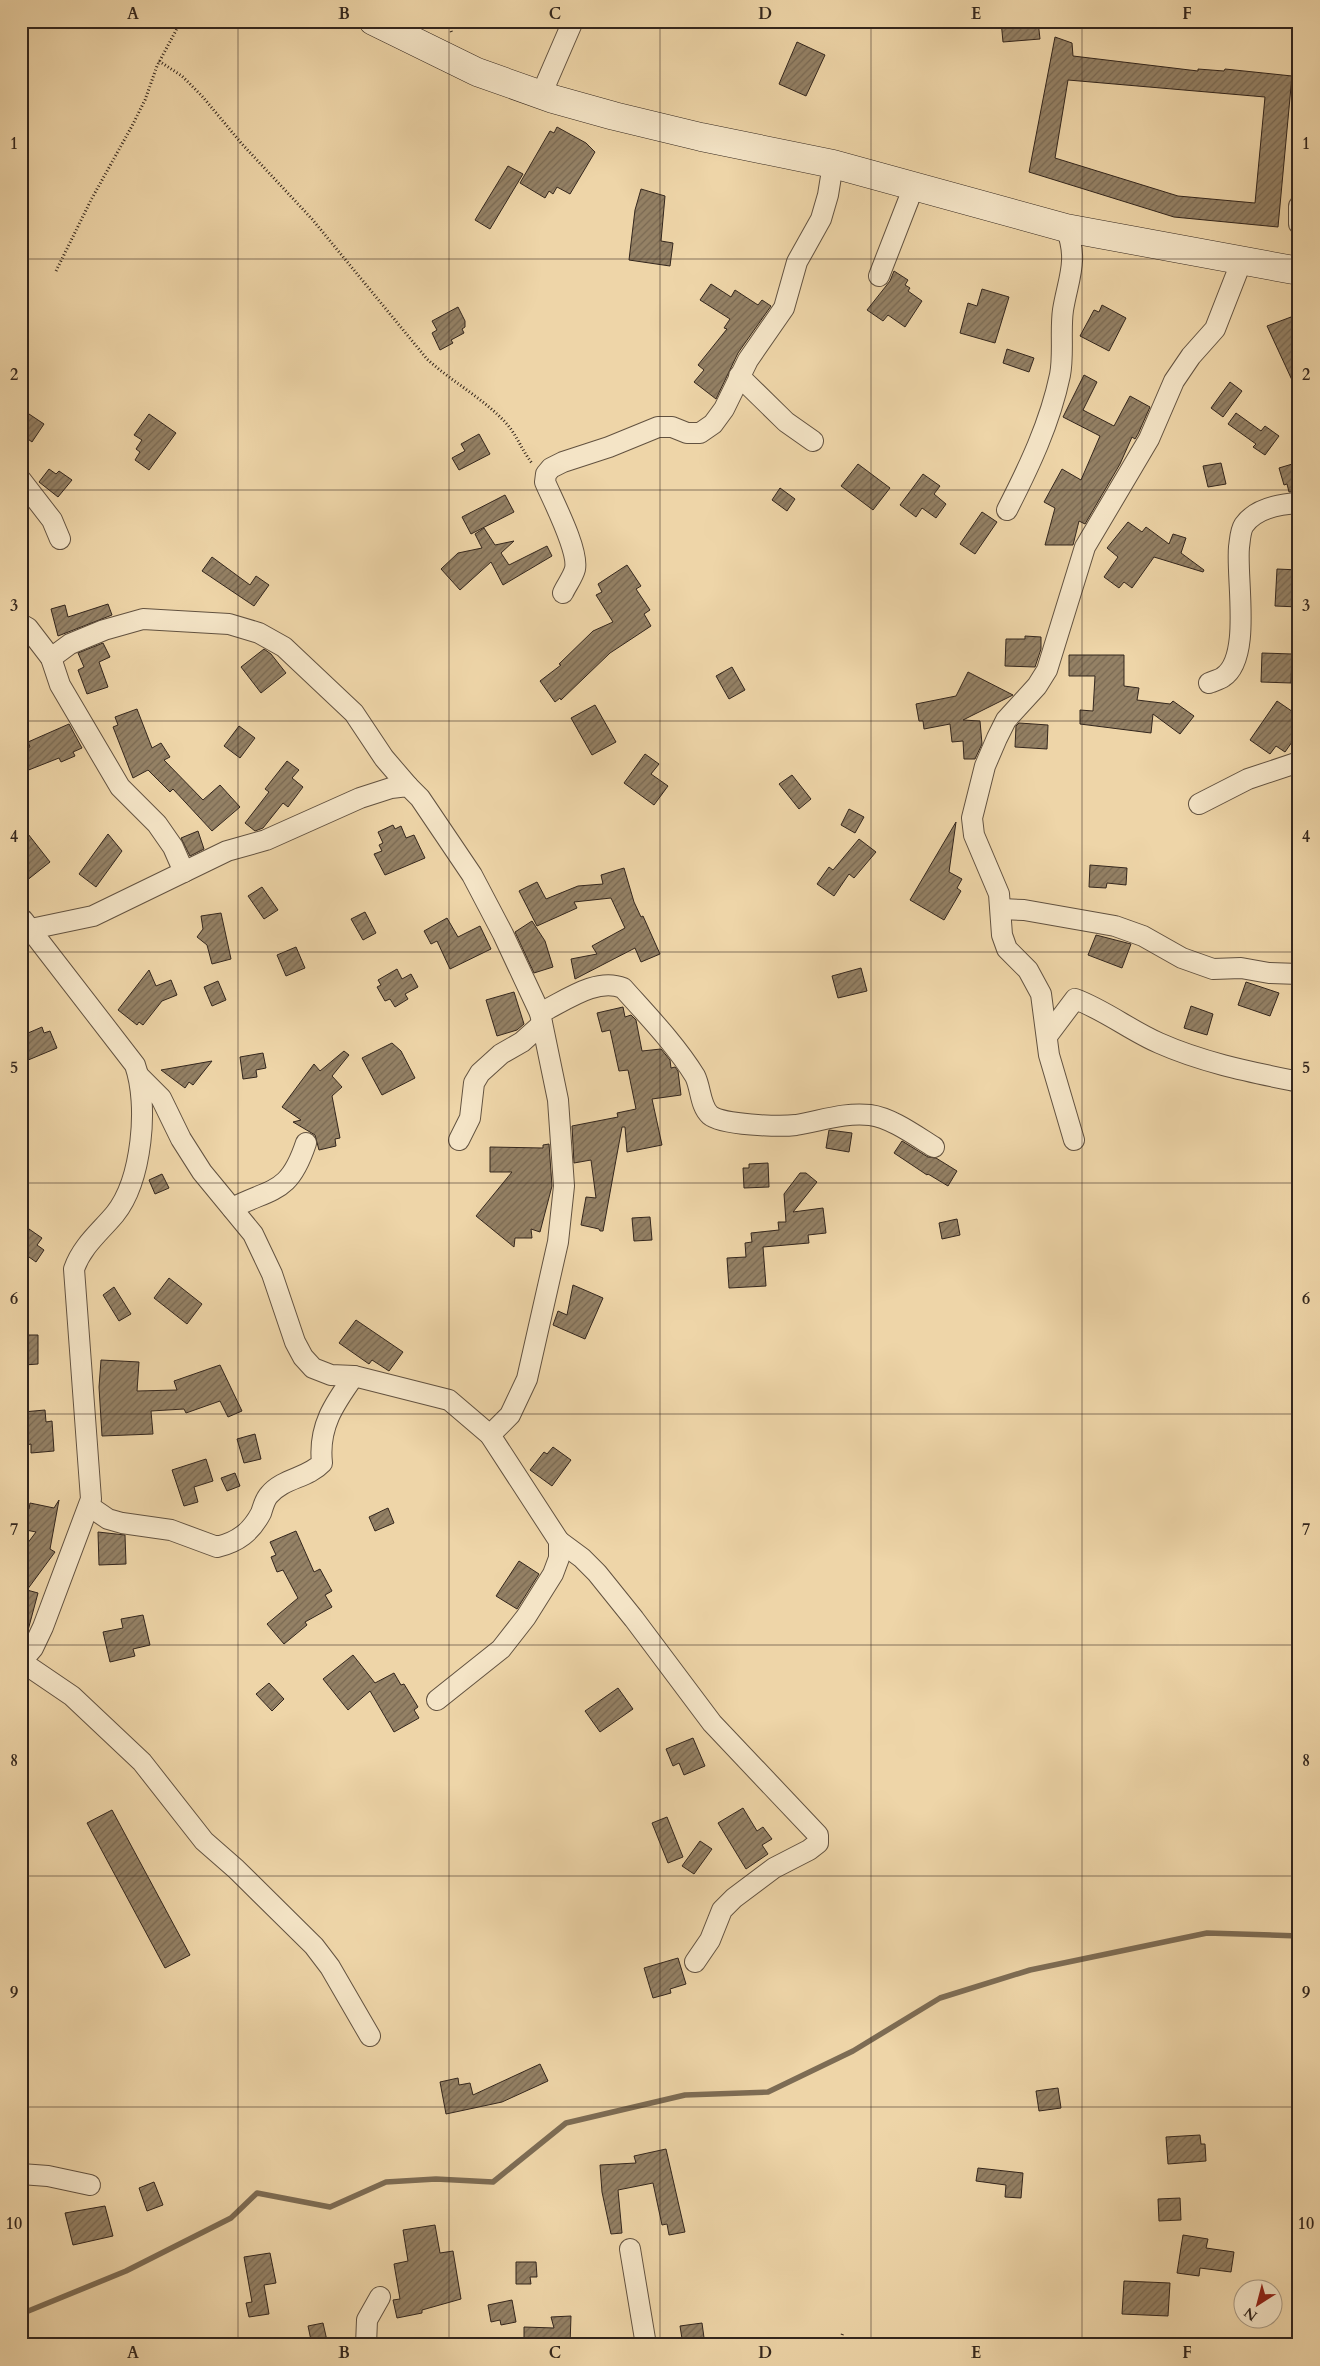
<svg xmlns="http://www.w3.org/2000/svg" width="1320" height="2366" font-family="Cardo,serif">
<defs>
<pattern id="building-hatch" width="6" height="6" patternUnits="userSpaceOnUse" patternTransform="scale(1.25)"><rect width="6" height="6" fill="#948165"/><path d="M-1 1l2-2M0 6l6-6M5 7l2-2" fill="none" stroke="#796953"/></pattern>
</defs>
<rect width="100%" height="100%" fill="#eed5a8"/>
<filter id="stains"><feTurbulence type="fractalNoise" baseFrequency=".004" numOctaves="4"/><feColorMatrix values="0 0 0 0 .2 0 0 0 0 .09 0 0 0 0 .02 0 0 0 .5 -.17"/></filter>
<radialGradient id="worn" r=".72"><stop offset=".6" stop-color="#630" stop-opacity="0"/><stop offset="1" stop-color="#630" stop-opacity=".3"/></radialGradient>
<g fill="none" stroke-linecap="round" stroke-linejoin="round">
<path stroke="#7d6c54" stroke-width="5.5" d="M21,2314L126,2271L231,2218L257,2193L330,2207L386,2182L436,2179L493,2182L566,2123L685,2095L768,2092L853,2051L940,1998L1030,1970L1207,1933L1299,1936"/>
</g>
<g fill="url(#building-hatch)" stroke="#33261d" fill-rule="evenodd">
<path d="M1001,21H1038L1040,39L1003,42Z"/>
<path d="M1055,37L1072,43L1073,56L1198,71V69L1224,71L1225,69L1292,76L1278,227L1174,217L1029,172ZM1068,80L1265,97L1255,203L1178,196L1055,158Z"/>
<path d="M797,42L825,55L806,96L779,84Z"/>
<path d="M557,127L586,143L595,152L570,194L557,187L553,194L549,191L545,198L520,183L550,131L554,133Z"/>
<path d="M508,166L523,174L490,229L475,220Z"/>
<path d="M641,189L665,196L661,241L673,243L670,266L629,260L635,210Z"/>
<path d="M894,271L908,280L905,285L910,288L908,291L922,301L905,327L888,315L883,321L867,310L890,281Z"/>
<path d="M711,284L731,297L735,290L758,305L762,300L771,306L738,353L716,399L694,382L704,370L698,365L727,329L724,328L730,319L700,300Z"/>
<path d="M982,289L1009,297L995,343L960,333L968,303L977,306Z"/>
<path d="M1102,305L1126,318L1109,351L1080,336L1094,310L1099,312Z"/>
<path d="M458,307L465,321V327L462,329L464,333L451,340L453,343L440,350L432,333L437,330L432,321Z"/>
<path d="M1291,317L1294,325L1299,323L1298,393L1267,326Z"/>
<path d="M1007,349L1034,358L1029,372L1003,363Z"/>
<path d="M1084,375L1097,382L1083,410L1114,426L1130,396L1150,407L1138,434L1135,439L1132,437L1120,464L1085,524L1079,521L1073,545H1045L1055,508L1044,502L1062,469L1081,480L1100,436L1063,417Z"/>
<path d="M1230,382L1242,391L1223,417L1211,408Z"/>
<path d="M1236,413L1261,431L1265,426L1279,436L1265,455L1253,447L1256,444L1228,424Z"/>
<path d="M29,414L44,424L32,442L21,434V425Z"/>
<path d="M149,414L176,433L149,470L135,460L140,452L136,449L142,440L134,435Z"/>
<path d="M479,434L490,454L459,470L452,458L465,451L461,444Z"/>
<path d="M1299,462V491L1289,492L1287,484L1284,485L1279,468Z"/>
<path d="M1221,463L1226,484L1208,487L1203,466Z"/>
<path d="M858,464L890,488L873,510L841,486Z"/>
<path d="M49,469L56,474L59,471L72,480L58,497L39,482Z"/>
<path d="M923,474L940,486L934,494L946,504L936,518L922,508L916,517L900,505Z"/>
<path d="M780,488L795,499L787,511L772,500Z"/>
<path d="M505,495L514,512L471,534L462,517Z"/>
<path d="M982,512L997,522L975,554L960,544Z"/>
<path d="M1128,522L1142,532L1146,527L1169,544L1173,534L1186,538L1181,553L1204,570L1203,572L1154,557L1132,588L1124,582L1119,588L1104,577L1118,557L1107,548Z"/>
<path d="M484,528L495,545L514,541L501,553L509,565L547,546L552,556L503,585L491,562L460,590L441,569L458,553L482,548L475,534Z"/>
<path d="M212,557L250,585L256,576L269,585L254,606L202,571Z"/>
<path d="M627,565L641,586L636,589L650,610L644,614L651,626L610,653L561,700L560,698L555,702L540,681L561,665L559,664L593,631L613,622L596,595L602,592L598,584Z"/>
<path d="M1277,569L1299,570V607L1275,606Z"/>
<path d="M108,604L112,615L58,636L51,609L65,605L68,617Z"/>
<path d="M1025,636L1041,637V649L1035,667L1005,666L1006,639H1025Z"/>
<path d="M103,643L110,657L99,662L108,687L87,694L78,670L84,667L78,653Z"/>
<path d="M264,649L271,654L286,673L261,693L241,667Z"/>
<path d="M1262,653L1292,654L1291,683L1261,682Z"/>
<path d="M1069,655H1124V686L1139,688L1137,700L1170,704L1173,701L1194,716L1180,734L1153,714L1151,733L1080,724V710L1093,711L1095,676H1069Z"/>
<path d="M732,667L745,690L729,699L716,676Z"/>
<path d="M968,672L1013,695L963,720L980,721L982,744L975,759H964L963,741L952,742L950,724L924,729L923,721H919L916,704L956,696Z"/>
<path d="M1277,701L1299,716V732L1285,752L1276,746L1270,754L1250,740Z"/>
<path d="M595,705L616,742L592,755L571,718Z"/>
<path d="M137,709L152,748L161,743L170,757L164,760L203,800L220,785L240,807L212,831L173,789L170,792L148,770L133,778L113,727L118,725L115,717Z"/>
<path d="M1019,723L1048,725L1047,749L1015,747L1016,726Z"/>
<path d="M69,724L82,748L73,752L75,756L61,762L59,758L21,773V750L30,747L28,742Z"/>
<path d="M239,726L255,738L240,758L224,746Z"/>
<path d="M645,754L659,764L651,774L668,786L654,805L624,783Z"/>
<path d="M287,761L299,770L292,778L303,787L288,807L283,803L263,828L255,831L245,823L269,792L265,789Z"/>
<path d="M792,775L811,799L799,809L779,784Z"/>
<path d="M849,809L864,817L855,833L841,825Z"/>
<path d="M956,822L949,872L962,879L957,888L961,891L944,920L910,900Z"/>
<path d="M21,825L50,862L21,885Z"/>
<path d="M393,825L395,829L401,826L406,838L414,835L425,858L385,875L374,854L382,851L379,845L383,843L378,832Z"/>
<path d="M198,831L204,849L190,856L181,838Z"/>
<path d="M108,834L122,851L96,887L79,874Z"/>
<path d="M859,839L876,852L854,878L849,874L834,896L817,884L829,867L833,870Z"/>
<path d="M1090,865L1127,868L1126,885L1107,883L1106,888L1089,887Z"/>
<path d="M624,868L634,902L641,917L643,916L660,954L641,962L635,948L575,979L571,959L597,954L592,946L625,928L611,898L574,902L577,908L537,926L519,891L537,882L546,899L578,886L603,884L601,875Z"/>
<path d="M262,887L278,910L264,919L248,896Z"/>
<path d="M365,912L376,933L363,940L351,919Z"/>
<path d="M221,913L231,959L212,964L207,945L197,937L203,929L201,916Z"/>
<path d="M447,918L458,937L480,926L491,949L450,969L437,941L431,944L424,931Z"/>
<path d="M532,921L545,941L553,967L534,973L515,932Z"/>
<path d="M1096,935L1131,944L1122,968L1088,955Z"/>
<path d="M296,947L305,968L286,976L277,955Z"/>
<path d="M861,968L867,991L838,998L832,976Z"/>
<path d="M397,969L402,979L411,974L418,987L405,994L408,999L395,1007L390,999L385,1001L377,987L381,985L378,980Z"/>
<path d="M149,970L156,986L171,980L177,995L162,1001L143,1025L139,1022L137,1025L118,1010Z"/>
<path d="M218,981L226,1000L212,1006L204,987Z"/>
<path d="M1246,982L1279,993L1270,1016L1238,1005Z"/>
<path d="M514,992L524,1024L517,1030L497,1036L486,1000Z"/>
<path d="M1191,1006L1213,1014L1207,1035L1184,1028Z"/>
<path d="M623,1007L625,1017L631,1015L636,1020L642,1051L661,1049L670,1060L671,1068L675,1067L678,1071L681,1095L652,1099L662,1145L627,1152L625,1127H622L603,1231H600L599,1229L581,1225L586,1197L596,1198L591,1160L574,1163L572,1126L618,1117L617,1113L636,1109L628,1070L619,1071L610,1030L602,1032L597,1013Z"/>
<path d="M42,1027L44,1033L50,1031L57,1048L21,1063V1036Z"/>
<path d="M392,1043L401,1051L415,1078L382,1095L362,1058Z"/>
<path d="M344,1051L349,1055L332,1076L342,1087L332,1096L340,1138L335,1139L336,1146L319,1150L315,1135L293,1122L301,1120L282,1107L314,1064L320,1071Z"/>
<path d="M263,1053L266,1068L256,1070L257,1077L243,1079L240,1057Z"/>
<path d="M212,1061L193,1085L189,1082L185,1088L161,1070Z"/>
<path d="M829,1130L852,1133L849,1152L826,1148Z"/>
<path d="M902,1141L928,1157L936,1158L957,1171L948,1186L928,1174L927,1175L894,1153Z"/>
<path d="M549,1144L552,1186L540,1232L531,1229L532,1238H515L514,1247L476,1216L512,1172H490V1147L543,1148V1145Z"/>
<path d="M768,1163L769,1187L744,1188L743,1168H749V1164Z"/>
<path d="M800,1173H806L817,1182L793,1212L823,1208L826,1233L808,1235L809,1243L763,1247L766,1286L729,1288L727,1258L746,1257L745,1243L752,1242L751,1233L779,1230L778,1222H786L784,1194Z"/>
<path d="M162,1174L169,1188L155,1194L149,1180Z"/>
<path d="M650,1217L652,1240L634,1241L632,1218Z"/>
<path d="M957,1219L960,1235L942,1239L939,1223Z"/>
<path d="M29,1229L42,1238L37,1245L44,1250L36,1262L29,1257L21,1268V1234L25,1236Z"/>
<path d="M169,1278L202,1304L187,1324L154,1298Z"/>
<path d="M573,1285L603,1298L585,1339L553,1325L558,1311L567,1315Z"/>
<path d="M114,1287L131,1314L119,1321L103,1295Z"/>
<path d="M356,1320L403,1352L389,1371L372,1360L369,1364L339,1343Z"/>
<path d="M23,1335H38V1364L24,1365Z"/>
<path d="M101,1360L139,1362L137,1391L177,1390L174,1381L220,1365L242,1411L228,1417L220,1401L186,1413L184,1409L151,1411L153,1434L102,1436L99,1387Z"/>
<path d="M45,1410L46,1422L52,1421L54,1451L31,1453V1444L26,1445L23,1412Z"/>
<path d="M255,1434L261,1459L244,1463L237,1439Z"/>
<path d="M553,1447L571,1460L552,1486L530,1470L544,1452L547,1454Z"/>
<path d="M206,1459L213,1481L194,1487L198,1502L184,1506L172,1470Z"/>
<path d="M235,1473L240,1486L227,1491L221,1478Z"/>
<path d="M59,1500L50,1549L55,1552L27,1590L38,1593L27,1634L25,1638L21,1637V1552L36,1532L21,1529L24,1508L29,1509L30,1503L54,1508Z"/>
<path d="M388,1508L394,1523L375,1531L369,1517Z"/>
<path d="M296,1531L314,1572L320,1569L332,1591L325,1595L332,1607L305,1622L307,1625L284,1644L267,1624L298,1598L283,1570L277,1572L271,1557L276,1555L270,1542Z"/>
<path d="M98,1532L125,1535L126,1564L99,1565Z"/>
<path d="M519,1561L539,1574L517,1609L496,1596Z"/>
<path d="M143,1615L150,1645L133,1649L135,1656L110,1662L103,1632L123,1628L121,1619Z"/>
<path d="M353,1655L375,1683L394,1673L401,1685L404,1684L418,1707L414,1710L419,1718L394,1732L370,1691L348,1710L323,1679Z"/>
<path d="M269,1683L284,1699L272,1711L256,1694Z"/>
<path d="M618,1688L633,1709L600,1732L585,1711Z"/>
<path d="M693,1738L705,1766L684,1775L679,1763L673,1766L666,1749Z"/>
<path d="M743,1808L757,1831L763,1827L772,1839L762,1845L768,1854L746,1869L718,1823Z"/>
<path d="M112,1810L190,1955L165,1968L87,1823Z"/>
<path d="M667,1817L683,1857L668,1863L652,1823Z"/>
<path d="M700,1841L712,1849L694,1874L682,1866Z"/>
<path d="M678,1958L686,1984L670,1989L671,1993L653,1998L644,1968Z"/>
<path d="M540,2064L548,2081L502,2102L446,2114L440,2082L458,2078L459,2085L470,2083L473,2095Z"/>
<path d="M1058,2088L1061,2108L1039,2111L1036,2091Z"/>
<path d="M1200,2135L1201,2144H1205L1206,2161L1168,2164L1166,2137Z"/>
<path d="M666,2149L685,2232L669,2235L667,2224L662,2225L653,2183L618,2190L622,2233L611,2234L602,2192L600,2165L636,2163L634,2156Z"/>
<path d="M978,2168L1023,2173L1021,2198L1005,2197L1006,2185L976,2181Z"/>
<path d="M154,2182L163,2205L147,2211L139,2188Z"/>
<path d="M1180,2198L1181,2220L1159,2221L1158,2199Z"/>
<path d="M105,2206L113,2236L73,2245L65,2213Z"/>
<path d="M435,2225L440,2253L453,2251L461,2299L422,2310V2313L397,2318L393,2300L400,2299L394,2264L408,2261L403,2230Z"/>
<path d="M1183,2235L1208,2239L1206,2248L1234,2252L1231,2272L1200,2268L1199,2276L1177,2273Z"/>
<path d="M270,2253L276,2283L264,2285L269,2314L249,2317L246,2303L252,2302L244,2257Z"/>
<path d="M516,2262H536L537,2277H530L531,2284H516Z"/>
<path d="M1124,2281L1170,2283L1168,2316L1122,2314Z"/>
<path d="M512,2300L516,2322L501,2325L500,2320L491,2322L488,2305Z"/>
<path d="M571,2316L570,2345H524V2327L554,2328L551,2317Z"/>
<path d="M323,2323L328,2345H312L308,2326Z"/>
<path d="M702,2323L705,2345H683L680,2326Z"/>
</g>
<g fill="none" stroke-linecap="round" stroke-linejoin="round">
<defs>
<g id="street">
<path d="M541,95L573,21"/>
<path d="M1299,206V224"/>
<path d="M879,276L914,186"/>
<path d="M739,376L786,422L813,441"/>
<path d="M21,480L52,520L60,539"/>
<path d="M1007,510C1029,467 1050,423 1060,375C1064,354 1060,331 1063,310C1068,279 1079,260 1066,228"/>
<path d="M563,593C566,586 573,577 575,569C579,550 553,501 545,482L546,474L551,468L563,462L609,447L658,427H672L687,433H700L713,424L724,409L748,360L784,308L797,262L821,219L828,195L833,164"/>
<path d="M21,624L28,628L51,658L60,685L120,787L157,824L173,847L184,872"/>
<path d="M51,658L70,644L104,630L143,619L229,624L259,633L284,647L354,713L384,758L408,786"/>
<path d="M1209,683C1213,681 1219,680 1223,677C1252,658 1236,579 1239,547C1240,541 1240,531 1244,525C1256,508 1280,504 1299,503"/>
<path d="M1199,804L1248,779L1299,762"/>
<path d="M1001,909L1024,910L1115,926L1143,936L1182,958L1213,969L1241,968L1269,973L1299,974"/>
<path d="M31,929L93,916L227,851L266,840L360,798L391,788L408,786L420,798L472,875L503,934L540,1013L558,1100L564,1186L558,1242L527,1379L510,1415L490,1435"/>
<path d="M540,1013C565,1001 596,977 623,988C648,1016 676,1045 695,1076C701,1088 700,1106 710,1115C721,1125 780,1127 796,1125C821,1121 844,1112 870,1115C892,1118 916,1136 934,1147"/>
<path d="M1048,1035L1075,999C1105,1010 1131,1031 1159,1043C1204,1063 1251,1072 1299,1082"/>
<path d="M139,1076L161,1098L181,1139L202,1172L253,1234L272,1274L295,1342L303,1357L313,1368L331,1375L354,1376L449,1400L490,1435L559,1541V1558L553,1574L526,1617L501,1649L437,1700"/>
<path d="M459,1140L470,1118L474,1083L480,1073L501,1054L522,1042L542,1024"/>
<path d="M1074,1140L1049,1055L1041,994L1028,970L1007,949L1002,935L999,894L974,835L972,818L985,766L997,738L1006,720L1037,686L1047,670L1085,547L1149,439L1174,381L1191,356L1215,329L1242,260"/>
<path d="M232,1208C274,1187 289,1194 306,1143"/>
<path d="M89,1506L108,1519L122,1523L171,1530L217,1547C238,1542 251,1532 261,1513C263,1507 265,1499 269,1495C283,1478 308,1478 322,1463C318,1427 334,1404 354,1376"/>
<path d="M559,1541L582,1558L597,1573L634,1619L712,1723L818,1835V1843L809,1850L774,1868L734,1898L722,1910L710,1940L695,1962"/>
<path d="M21,1662L33,1648L43,1627L91,1499L74,1269C82,1246 100,1232 115,1214C142,1180 149,1105 135,1065L23,920"/>
<path d="M22,1662L72,1696L142,1762L204,1841L236,1869L314,1946L330,1967L370,2036"/>
<path d="M21,2174L48,2176L90,2185"/>
<path d="M630,2249L646,2345"/>
<path d="M366,2345L367,2320L380,2297"/>
</g>
<path id="secondary" d="M373,21L477,72L553,99L614,116L701,137L833,164L1066,228L1299,271"/>
</defs>
<use href="#street" stroke="#625240" stroke-width="22"/>
<use href="#secondary" stroke="#33261d" stroke-width="29"/>
<g stroke="#33261d" stroke-width="3" stroke-dasharray="1 2.5" stroke-linecap="butt">
<path d="M448,21L452,34"/>
<path d="M159,61L182,76L202,96L242,144L312,219L427,359C452,382 483,398 506,423C517,435 522,451 532,463"/>
<path d="M56,271L91,200L132,126L145,100L157,66L181,21"/>
<path d="M839,2345L843,2332"/>
<path d="M1216,2345L1217,2335"/>
</g>
<use href="#street" stroke="#f4e4c6" stroke-width="20"/>
<use href="#secondary" stroke="#f4e4c6" stroke-width="28"/>
</g>
<path fill="none" stroke="#33261d" stroke-width="1" stroke-opacity="0.55" d="M238,21V2345M449,21V2345M660,21V2345M871,21V2345M1082,21V2345M21,259H1299M21,490H1299M21,721H1299M21,952H1299M21,1183H1299M21,1414H1299M21,1645H1299M21,1876H1299M21,2107H1299"/>
<rect width="1320" height="2366" fill="none" stroke="#eed5a8" stroke-width="55"/>
<g transform="translate(1258 2304) rotate(216)"><circle r="24" fill="#f4e4c6" stroke="#a79882"/>
<path d="M0-4L9 19L0 12L-9 19Z" fill="#8f2418"/>
<text y="-8" font-size="14" font-weight="bold" text-anchor="middle" fill="#33261d">N</text>
</g>
<rect x="28" y="28" width="1264" height="2310" fill="none" stroke="#33261d" stroke-width="2"/>
<g font-size="16" text-anchor="middle" font-weight="bold" fill="#33261d">
<text x="133" y="19">A</text>
<text x="344" y="19">B</text>
<text x="555" y="19">C</text>
<text x="765" y="19">D</text>
<text x="976" y="19">E</text>
<text x="1187" y="19">F</text>
<text x="14" y="149">1</text>
<text x="1306" y="149">1</text>
<text x="14" y="380">2</text>
<text x="1306" y="380">2</text>
<text x="14" y="611">3</text>
<text x="1306" y="611">3</text>
<text x="14" y="842">4</text>
<text x="1306" y="842">4</text>
<text x="14" y="1073">5</text>
<text x="1306" y="1073">5</text>
<text x="14" y="1304">6</text>
<text x="1306" y="1304">6</text>
<text x="14" y="1535">7</text>
<text x="1306" y="1535">7</text>
<text x="14" y="1766">8</text>
<text x="1306" y="1766">8</text>
<text x="14" y="1998">9</text>
<text x="1306" y="1998">9</text>
<text x="14" y="2229">10</text>
<text x="1306" y="2229">10</text>
<text x="133" y="2358">A</text>
<text x="344" y="2358">B</text>
<text x="555" y="2358">C</text>
<text x="765" y="2358">D</text>
<text x="976" y="2358">E</text>
<text x="1187" y="2358">F</text>
</g>
<rect width="100%" height="100%" filter="url(#stains)"/>
<rect width="100%" height="100%" fill="url(#worn)"/>
</svg>
